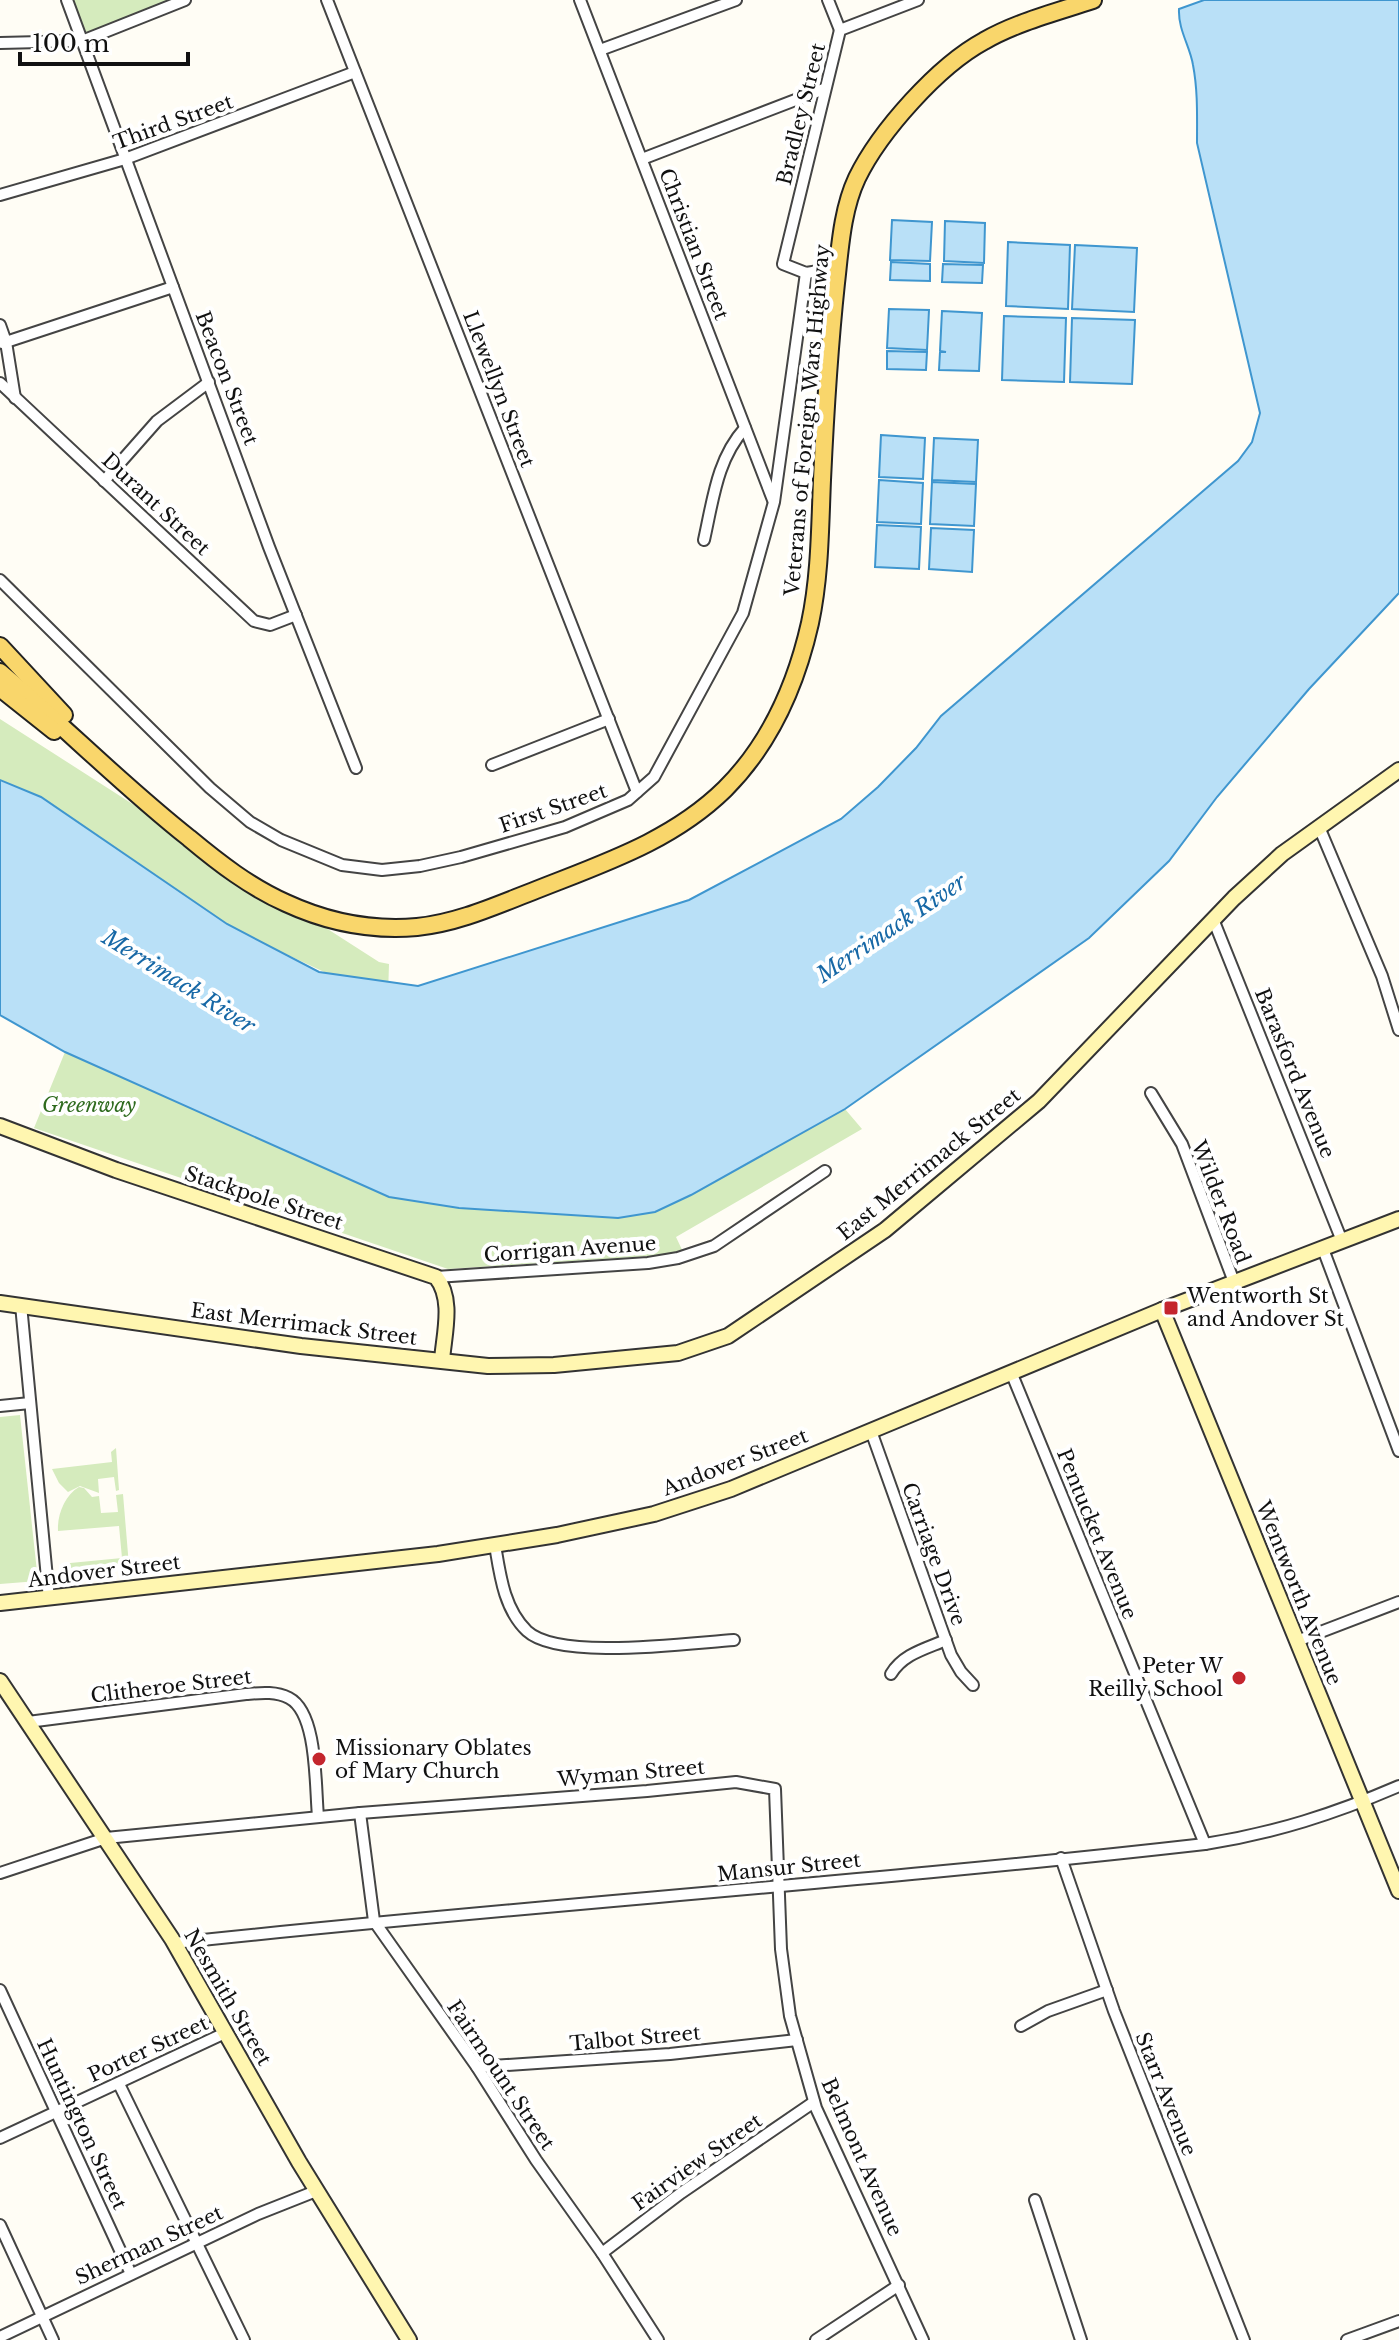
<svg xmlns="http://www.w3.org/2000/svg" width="1399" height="2340" font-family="'Libre Baskerville',serif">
<rect width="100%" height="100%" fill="#fffdf5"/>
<g fill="#d5ebbd">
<path d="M67,0H185L82,41Z"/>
<path d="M0,719L379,962L389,964L388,995L365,991L243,934L0,793Z"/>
<path d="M65,1052L389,1197L655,1212L691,1195L845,1109L862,1129L676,1237L684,1254L448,1269L34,1128Z"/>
<path d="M20,1415L38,1581L0,1584V1417Z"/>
<path d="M116,1448L119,1490L116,1491L114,1477L98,1479L99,1493L80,1486L68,1492L59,1483L52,1469L112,1462L111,1452Z"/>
<path d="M79,1487L84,1488L92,1497L99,1496L101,1513L118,1512L116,1495L123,1494L129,1566L61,1573L60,1564L122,1558L119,1526L58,1531C57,1515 65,1495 79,1487Z"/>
</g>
<g fill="#b9e0f7" stroke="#3f96cf" stroke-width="2">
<path d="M1204,0H1399V593L1309,689L1217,797L1169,861L1089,938L845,1109L691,1195L655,1212L618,1218L459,1208L389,1197L65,1052L0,1015V780L41,797L227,924L319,972L418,986L689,900L841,819L878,787L916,748L941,716L1238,461L1252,442L1260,413L1197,143C1197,117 1198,91 1193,65C1190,46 1178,30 1179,9Z"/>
<path d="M892,220L932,222L930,261L890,260Z"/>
<path d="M945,221L985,223L984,263L944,261Z"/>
<path d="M1008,242L1070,245L1068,309L1006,306Z"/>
<path d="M1075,245L1137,248L1134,312L1072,309Z"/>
<path d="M891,262L930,264V281L890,280Z"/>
<path d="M943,264L983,265L982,283L942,282Z"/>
<path d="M889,309L929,310L927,350L887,348Z"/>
<path d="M942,311L982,313L979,371L939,370L940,352H946L940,351Z"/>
<path d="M1004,316L1066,318L1064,382L1002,380Z"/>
<path d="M1072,318L1135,320L1132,384L1070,382Z"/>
<path d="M887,351L927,352L926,370L887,369Z"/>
<path d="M881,435L925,438L923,479L879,477Z"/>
<path d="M934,438L978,440L976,482L932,480Z"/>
<path d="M879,480L923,483L921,524L877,522Z"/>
<path d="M932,482L976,484L974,526L930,524Z"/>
<path d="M877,525L921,527L919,569L875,567Z"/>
<path d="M931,528L974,530L972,572L929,569Z"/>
</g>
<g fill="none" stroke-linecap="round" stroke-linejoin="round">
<defs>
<g id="street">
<path d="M67,0L269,547L356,768"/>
<path d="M327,0L637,792"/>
<path d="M580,0L773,500"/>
<path d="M828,0L840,30"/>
<path d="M0,43L82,41L185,0"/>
<path d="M600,50L736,0"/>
<path d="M642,159L824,89"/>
<path d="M0,195L125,159L355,72"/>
<path d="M838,268L806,273L783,264L840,30L918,0"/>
<path d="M0,325L6,342L2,343"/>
<path d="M0,383L254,621L270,625L296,615"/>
<path d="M15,398L6,342L173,287"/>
<path d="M104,481L157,421L209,382"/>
<path d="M704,540C713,500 717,459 745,428"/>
<path d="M0,580L210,788L250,822L281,840L342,865L382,870L420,866L461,857L565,827L628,800L654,777L743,613L774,502L806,273"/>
<path d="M492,765L609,719"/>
<path d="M1319,827L1382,976L1399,1030"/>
<path d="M1213,919L1342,1241"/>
<path d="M1151,1093L1182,1144L1234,1282"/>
<path d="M1323,1249L1399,1451"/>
<path d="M436,1277L648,1263L678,1258L714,1246L825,1171"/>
<path d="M21,1305L49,1599"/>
<path d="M1011,1372L1205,1844"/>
<path d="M0,1406L30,1403"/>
<path d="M871,1431L951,1655L961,1672L973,1685"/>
<path d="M495,1545C500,1575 504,1609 527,1631C559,1661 689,1643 734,1640"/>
<path d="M1297,1641L1399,1602"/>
<path d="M891,1674C903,1654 925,1649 946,1640"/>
<path d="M28,1722L246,1694C260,1693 275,1691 289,1698C318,1713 315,1787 318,1816"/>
<path d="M360,1813L374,1921L477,2067L536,2160L602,2253L658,2340"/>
<path d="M1061,1858L1114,2011L1244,2340"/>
<path d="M0,1873L106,1838L360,1813L647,1791L736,1782L775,1789L781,1949L790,2016L816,2108L923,2340"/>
<path d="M174,1943C517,1906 862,1883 1205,1844C1275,1833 1334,1814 1399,1786"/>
<path d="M0,1990L131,2274"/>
<path d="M1021,2026L1048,2011L1107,1990"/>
<path d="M477,2067L670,2054L797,2040"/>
<path d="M119,2084L244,2340"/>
<path d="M0,2138L225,2033"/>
<path d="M1035,2200L1081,2340"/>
<path d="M0,2225L53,2340"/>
<path d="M602,2253L681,2193L814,2102"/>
<path d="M0,2337L258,2214L316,2191"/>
<path d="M816,2340L899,2285"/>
<path d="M1347,2340L1399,2321"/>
</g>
<g id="secondary">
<path d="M0,1126L116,1170L436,1277C454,1299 444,1334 442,1360"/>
<path d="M0,1303L301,1346L488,1366L554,1365L678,1353L728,1336L885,1230L1039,1101L1234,898L1282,854L1399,770"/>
<path d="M1162,1310L1399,1891"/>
<path d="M0,1603L438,1554L557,1535L654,1514L731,1489L1162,1310L1399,1219"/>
<path d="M0,1681L172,1939L299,2162L409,2340"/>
</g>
<g id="primary">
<path d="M0,646L64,715"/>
<path d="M0,672C64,726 123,786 189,838C219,863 250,887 286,903C327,922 371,931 417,927C458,923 497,905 536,890C604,863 672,841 725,789C770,744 796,685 810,623C820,576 820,528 822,480C825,415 829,349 836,283C840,248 842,210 857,178C880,131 938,66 984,41C1017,22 1057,12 1093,0"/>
<path d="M0,688L54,731"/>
</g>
</defs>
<use href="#street" stroke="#444" stroke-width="14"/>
<use href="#secondary" stroke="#333" stroke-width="18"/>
<use href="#primary" stroke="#222" stroke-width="20"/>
<use href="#street" stroke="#fff" stroke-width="10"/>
<use href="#secondary" stroke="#fff6b0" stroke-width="14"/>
<use href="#primary" stroke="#f9d66b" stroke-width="16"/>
</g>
<g fill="#c4262e" stroke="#fff" stroke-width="3">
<rect x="1163" y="1300" width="16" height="16" rx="4"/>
<circle cx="1239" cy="1678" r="8"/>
<circle cx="319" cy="1759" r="8"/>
</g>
<g text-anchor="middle" stroke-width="8" stroke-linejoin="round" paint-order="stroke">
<g font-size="20" fill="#111" stroke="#fff">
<text transform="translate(801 114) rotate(-76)" y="7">Bradley Street</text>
<text transform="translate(173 122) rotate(-20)" y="7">Third Street</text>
<text transform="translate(694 244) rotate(69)" y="7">Christian Street</text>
<text transform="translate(227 378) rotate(69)" y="7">Beacon Street</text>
<text transform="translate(499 389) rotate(69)" y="7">Llewellyn Street</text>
<text transform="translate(807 420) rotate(-85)" y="7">Veterans of Foreign Wars Highway</text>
<text transform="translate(156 504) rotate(43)" y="7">Durant Street</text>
<text transform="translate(553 808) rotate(-19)" y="7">First Street</text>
<text transform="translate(1295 1073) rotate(68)" y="7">Barasford Avenue</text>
<text transform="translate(929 1164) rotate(-39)" y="7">East Merrimack Street</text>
<text transform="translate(264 1198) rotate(18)" y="7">Stackpole Street</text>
<text transform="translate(1221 1202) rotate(69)" y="7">Wilder Road</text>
<text transform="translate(570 1249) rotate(-4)" y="7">Corrigan Avenue</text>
<text transform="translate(304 1324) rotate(7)" y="7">East Merrimack Street</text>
<text transform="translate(735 1462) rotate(-21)" y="7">Andover Street</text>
<text transform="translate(1097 1534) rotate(68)" y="7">Pentucket Avenue</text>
<text transform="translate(934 1554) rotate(70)" y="7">Carriage Drive</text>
<text transform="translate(104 1571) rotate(-7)" y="7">Andover Street</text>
<text transform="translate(1299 1593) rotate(68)" y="7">Wentworth Avenue</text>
<text transform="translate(171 1686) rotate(-7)" y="7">Clitheroe Street</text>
<text transform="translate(631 1773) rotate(-5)" y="7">Wyman Street</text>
<text transform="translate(789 1867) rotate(-6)" y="7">Mansur Street</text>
<text transform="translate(228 1997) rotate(60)" y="7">Nesmith Street</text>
<text transform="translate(635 2038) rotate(-5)" y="7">Talbot Street</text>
<text transform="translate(148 2049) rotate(-25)" y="7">Porter Street</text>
<text transform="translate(501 2075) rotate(56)" y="7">Fairmount Street</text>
<text transform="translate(1166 2094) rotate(68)" y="7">Starr Avenue</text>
<text transform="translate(82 2124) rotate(65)" y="7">Huntington Street</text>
<text transform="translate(862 2157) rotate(66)" y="7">Belmont Avenue</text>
<text transform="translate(697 2162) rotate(-35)" y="7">Fairview Street</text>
<text transform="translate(149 2245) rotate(-25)" y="7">Sherman Street</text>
</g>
<g font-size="20" font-style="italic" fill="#2f6b1f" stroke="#fff">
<text x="89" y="1112">Greenway</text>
</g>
<g font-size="20" fill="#111" stroke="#fff" text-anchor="start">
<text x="1187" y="1303">Wentworth St<tspan x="1187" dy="23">and Andover St</tspan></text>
<text x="1223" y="1673" text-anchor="end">Peter W<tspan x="1223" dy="23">Reilly School</tspan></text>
<text x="335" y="1755">Missionary Oblates<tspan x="335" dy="23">of Mary Church</tspan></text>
</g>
<g font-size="22" font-style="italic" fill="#1768a6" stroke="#fff">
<text transform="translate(891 928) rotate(-34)" y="8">Merrimack River</text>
<text transform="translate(179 981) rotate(32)" y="8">Merrimack River</text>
</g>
</g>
<path d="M20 52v12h168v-12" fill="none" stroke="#111111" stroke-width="4"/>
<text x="32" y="52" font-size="24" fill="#111111" stroke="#ffffff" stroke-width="6" paint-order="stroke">100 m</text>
</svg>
